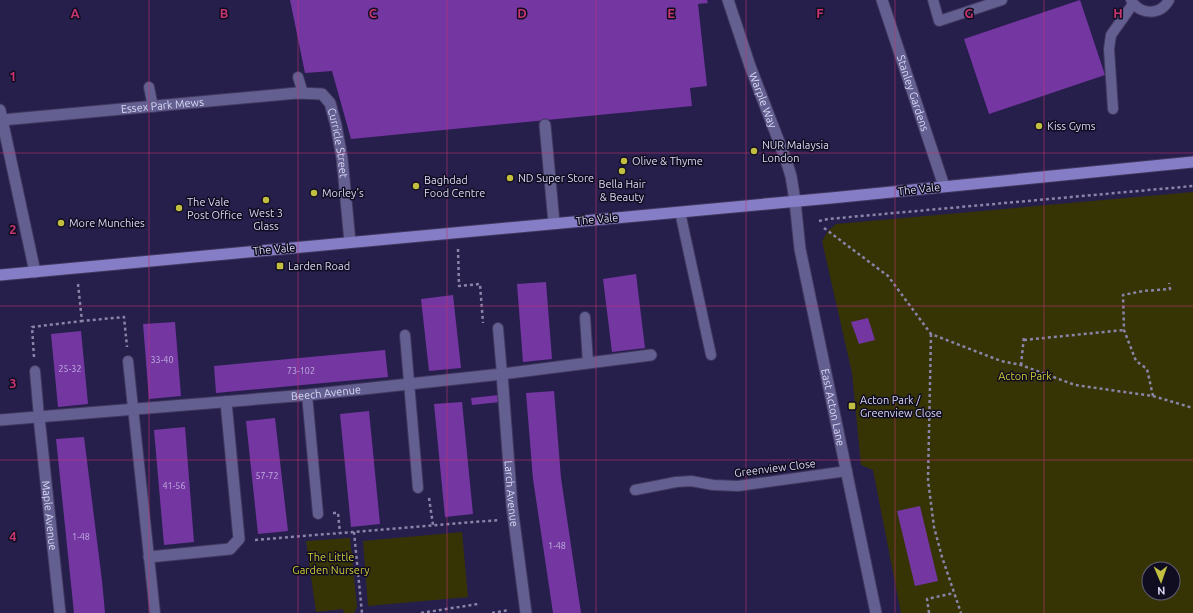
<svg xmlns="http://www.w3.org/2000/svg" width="1193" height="613" font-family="Ubuntu,sans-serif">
<rect width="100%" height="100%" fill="#271f4b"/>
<g fill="#363405" fill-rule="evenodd">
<path d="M1193,192V613H901L873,470L861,465L852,373L822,241L828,231L836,224ZM1149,569H1173V593H1149Z"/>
<path d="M462,532L468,597L368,606L363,541Z"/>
<path d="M350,538L357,607L354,613H344L343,609L316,612L306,541Z"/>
</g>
<g fill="#7436a1">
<path d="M290,0H707L708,3L698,4L707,86L690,88L692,106L351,139L332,71L305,73Z"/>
<path d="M1080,0L1105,75L989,114L964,39Z"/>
<path d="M636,274L645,348L612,352L603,279Z"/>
<path d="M546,282L552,359L523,362L517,284Z"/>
<path d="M453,295L461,368L429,371L421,299Z"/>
<path d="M868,318L875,340L859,344L851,322Z"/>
<path d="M175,322L181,396L149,399L143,324Z"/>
<path d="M81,331L88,404L58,407L51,334Z"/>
<path d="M385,350L388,377L216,393L214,366Z"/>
<path d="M554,391L561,478L581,613H553L533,479L526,393Z"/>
<path d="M499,395L500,402L472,405L471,398Z"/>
<path d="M462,402L473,514L445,517L434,404Z"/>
<path d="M369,411L380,524L351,527L340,414Z"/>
<path d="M275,418L288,531L258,534L246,421Z"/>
<path d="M185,427L194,542L164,545L154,430Z"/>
<path d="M84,437L102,581L105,613H74L56,439Z"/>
<path d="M920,506L938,581L915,586L897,511Z"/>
</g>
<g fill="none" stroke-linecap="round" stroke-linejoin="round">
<defs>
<g id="service">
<path d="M933,0L939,21L1002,0"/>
<path d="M1131,0C1140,15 1160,16 1169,0"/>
<path d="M298,77L303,93"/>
<path d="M149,87L153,107"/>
<path d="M1113,109L1109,49L1111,35L1133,4"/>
<path d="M680,212L711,355"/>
<path d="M585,317L588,363"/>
<path d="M498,328L502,374"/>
<path d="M405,335L418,488"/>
<path d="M128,361L155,613"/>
<path d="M35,371L39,417"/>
<path d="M307,395L318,514"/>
<path d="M635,490L676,482L691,481L713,485L738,486L847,471"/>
</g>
<g id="minor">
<path id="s1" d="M728,0L750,66L786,160L791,176L795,201"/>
<path id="s2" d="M882,0L944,186"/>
<path d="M0,110L35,272"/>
<path id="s3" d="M2,120L297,93L322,94L330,103L336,125L342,158L350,242"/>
<path d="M545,125L554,223"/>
<path id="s4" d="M502,374L512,506L526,613"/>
<path id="s5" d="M39,417L60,613"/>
<path id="s6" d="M0,420L307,395L502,374L651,355"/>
<path d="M149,557L230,549L239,539L226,402"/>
</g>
<g id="tertiary">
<path id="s7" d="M795,201L800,249L876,613"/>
</g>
<path id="primary" d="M0,275L831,198L1193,162"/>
</defs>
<use href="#service" stroke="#41385f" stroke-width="12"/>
<use href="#minor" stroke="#41385f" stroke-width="13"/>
<use href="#tertiary" stroke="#41385f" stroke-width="13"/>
<use href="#primary" stroke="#41385f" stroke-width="13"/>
<g stroke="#8984a8" stroke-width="2.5" stroke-dasharray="3 3" stroke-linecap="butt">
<path d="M819,221L828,219L1193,186"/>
<path d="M824,228L888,276L931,334L1001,361L1021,365L1075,385L1153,396L1193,408"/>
<path d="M458,249L459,286L480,284L483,323"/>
<path d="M78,284L82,321L124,317L127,347"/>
<path d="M931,334L928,480L934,527L942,557L961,613"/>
<path d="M1024,340L1124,330"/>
<path d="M34,357L32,327L82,321"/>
<path d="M1021,365L1024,336"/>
<path d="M1153,396L1147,369L1136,361L1124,330L1123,295L1143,291L1170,289L1169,283"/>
<path d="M429,498L433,525"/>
<path d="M333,513H338L340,533"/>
<path d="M354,532L362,613"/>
<path d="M255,540L499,520"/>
<path d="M421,613L478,604"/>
<path d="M492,613L509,610"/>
<path d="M929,613L927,599L954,593"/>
</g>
<use href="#service" stroke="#635f91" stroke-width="10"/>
<use href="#minor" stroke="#635f91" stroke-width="11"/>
<use href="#tertiary" stroke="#635f91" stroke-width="11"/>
<use href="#primary" stroke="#857ec6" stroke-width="11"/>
</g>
<path fill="none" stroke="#c63572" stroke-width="1" stroke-opacity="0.55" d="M149,0V613M298,0V613M447,0V613M596,0V613M746,0V613M895,0V613M1044,0V613M0,153H1193M0,306H1193M0,460H1193"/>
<g fill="#c1be40" stroke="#100d21" stroke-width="1.5">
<circle cx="1039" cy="126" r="4"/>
<circle cx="754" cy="151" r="4"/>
<circle cx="624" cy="161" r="4"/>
<circle cx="622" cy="171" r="4"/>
<circle cx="510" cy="178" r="4"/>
<circle cx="416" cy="186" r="4"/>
<circle cx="314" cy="193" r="4"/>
<circle cx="266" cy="200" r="4"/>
<circle cx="179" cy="208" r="4"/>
<circle cx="61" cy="223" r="4"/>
<rect x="276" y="262" width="8" height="8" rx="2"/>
<rect x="848" y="402" width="8" height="8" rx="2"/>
</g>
<g text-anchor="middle" stroke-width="3" stroke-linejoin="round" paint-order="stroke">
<g font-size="9" fill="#c0b0e0">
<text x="162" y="363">33-40</text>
<text x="70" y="372">25-32</text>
<text x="301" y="374">73-102</text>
<text x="267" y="479">57-72</text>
<text x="174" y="489">41-56</text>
<text x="81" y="540">1-48</text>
<text x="557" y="549">1-48</text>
</g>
<g font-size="11" fill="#dad8f5" stroke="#100d21">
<text dy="4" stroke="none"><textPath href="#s2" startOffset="98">Stanley Gardens</textPath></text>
<text dy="4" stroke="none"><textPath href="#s1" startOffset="106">Warple Way</textPath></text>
<text dy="4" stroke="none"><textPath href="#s3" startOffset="161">Essex Park Mews</textPath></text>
<text dy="4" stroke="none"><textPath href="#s3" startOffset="374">Curricle Street</textPath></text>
<text transform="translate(919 189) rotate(-6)" y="4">The Vale</text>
<text transform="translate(597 219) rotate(-5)" y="4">The Vale</text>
<text transform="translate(274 249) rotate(-5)" y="4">The Vale</text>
<text dy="4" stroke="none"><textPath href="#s6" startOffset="327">Beech Avenue</textPath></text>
<text dy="4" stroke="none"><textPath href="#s7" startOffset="210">East Acton Lane</textPath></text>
<text transform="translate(775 468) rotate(-7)" y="4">Greenview Close</text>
<text dy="4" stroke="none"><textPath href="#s4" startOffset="120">Larch Avenue</textPath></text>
<text dy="4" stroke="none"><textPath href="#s5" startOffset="99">Maple Avenue</textPath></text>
</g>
<g font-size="11" fill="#dad8f5" stroke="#100d21" text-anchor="start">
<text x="1047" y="130">Kiss Gyms</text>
<text x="762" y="149">NUR Malaysia<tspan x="762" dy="13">London</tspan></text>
<text x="632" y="165">Olive &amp; Thyme</text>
<text x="518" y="182">ND Super Store</text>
<text x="424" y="184">Baghdad<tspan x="424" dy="13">Food Centre</tspan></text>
<text x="622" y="188" text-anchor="middle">Bella Hair<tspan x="622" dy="13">&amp; Beauty</tspan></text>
<text x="322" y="197">Morley's</text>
<text x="187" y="206">The Vale<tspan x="187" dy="13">Post Office</tspan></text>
<text x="266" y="217" text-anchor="middle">West 3<tspan x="266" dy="13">Glass</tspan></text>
<text x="69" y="227">More Munchies</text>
<text x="288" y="270">Larden Road</text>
<text x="860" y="404">Acton Park /<tspan x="860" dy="13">Greenview Close</tspan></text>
</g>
<g font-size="11" fill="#cfcb37" stroke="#100d21">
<text x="1025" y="380">Acton Park</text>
<text x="331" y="561">The Little<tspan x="331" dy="13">Garden Nursery</tspan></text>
</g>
</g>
<g font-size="13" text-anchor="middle" font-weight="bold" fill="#c63572" stroke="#100d21" stroke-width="3" stroke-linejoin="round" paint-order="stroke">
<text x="75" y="18">A</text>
<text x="224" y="18">B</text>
<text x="373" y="18">C</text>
<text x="522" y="18">D</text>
<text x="671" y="18">E</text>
<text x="820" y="18">F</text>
<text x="969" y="18">G</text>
<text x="1118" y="18">H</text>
<text x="13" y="81">1</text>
<text x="13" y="234">2</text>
<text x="13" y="388">3</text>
<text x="13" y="541">4</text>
</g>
<g transform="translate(1161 581) rotate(178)"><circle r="19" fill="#100d21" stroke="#615e76"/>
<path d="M0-3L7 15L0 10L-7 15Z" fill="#c1be40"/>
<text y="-6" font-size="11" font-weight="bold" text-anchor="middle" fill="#dad8f5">N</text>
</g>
</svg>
